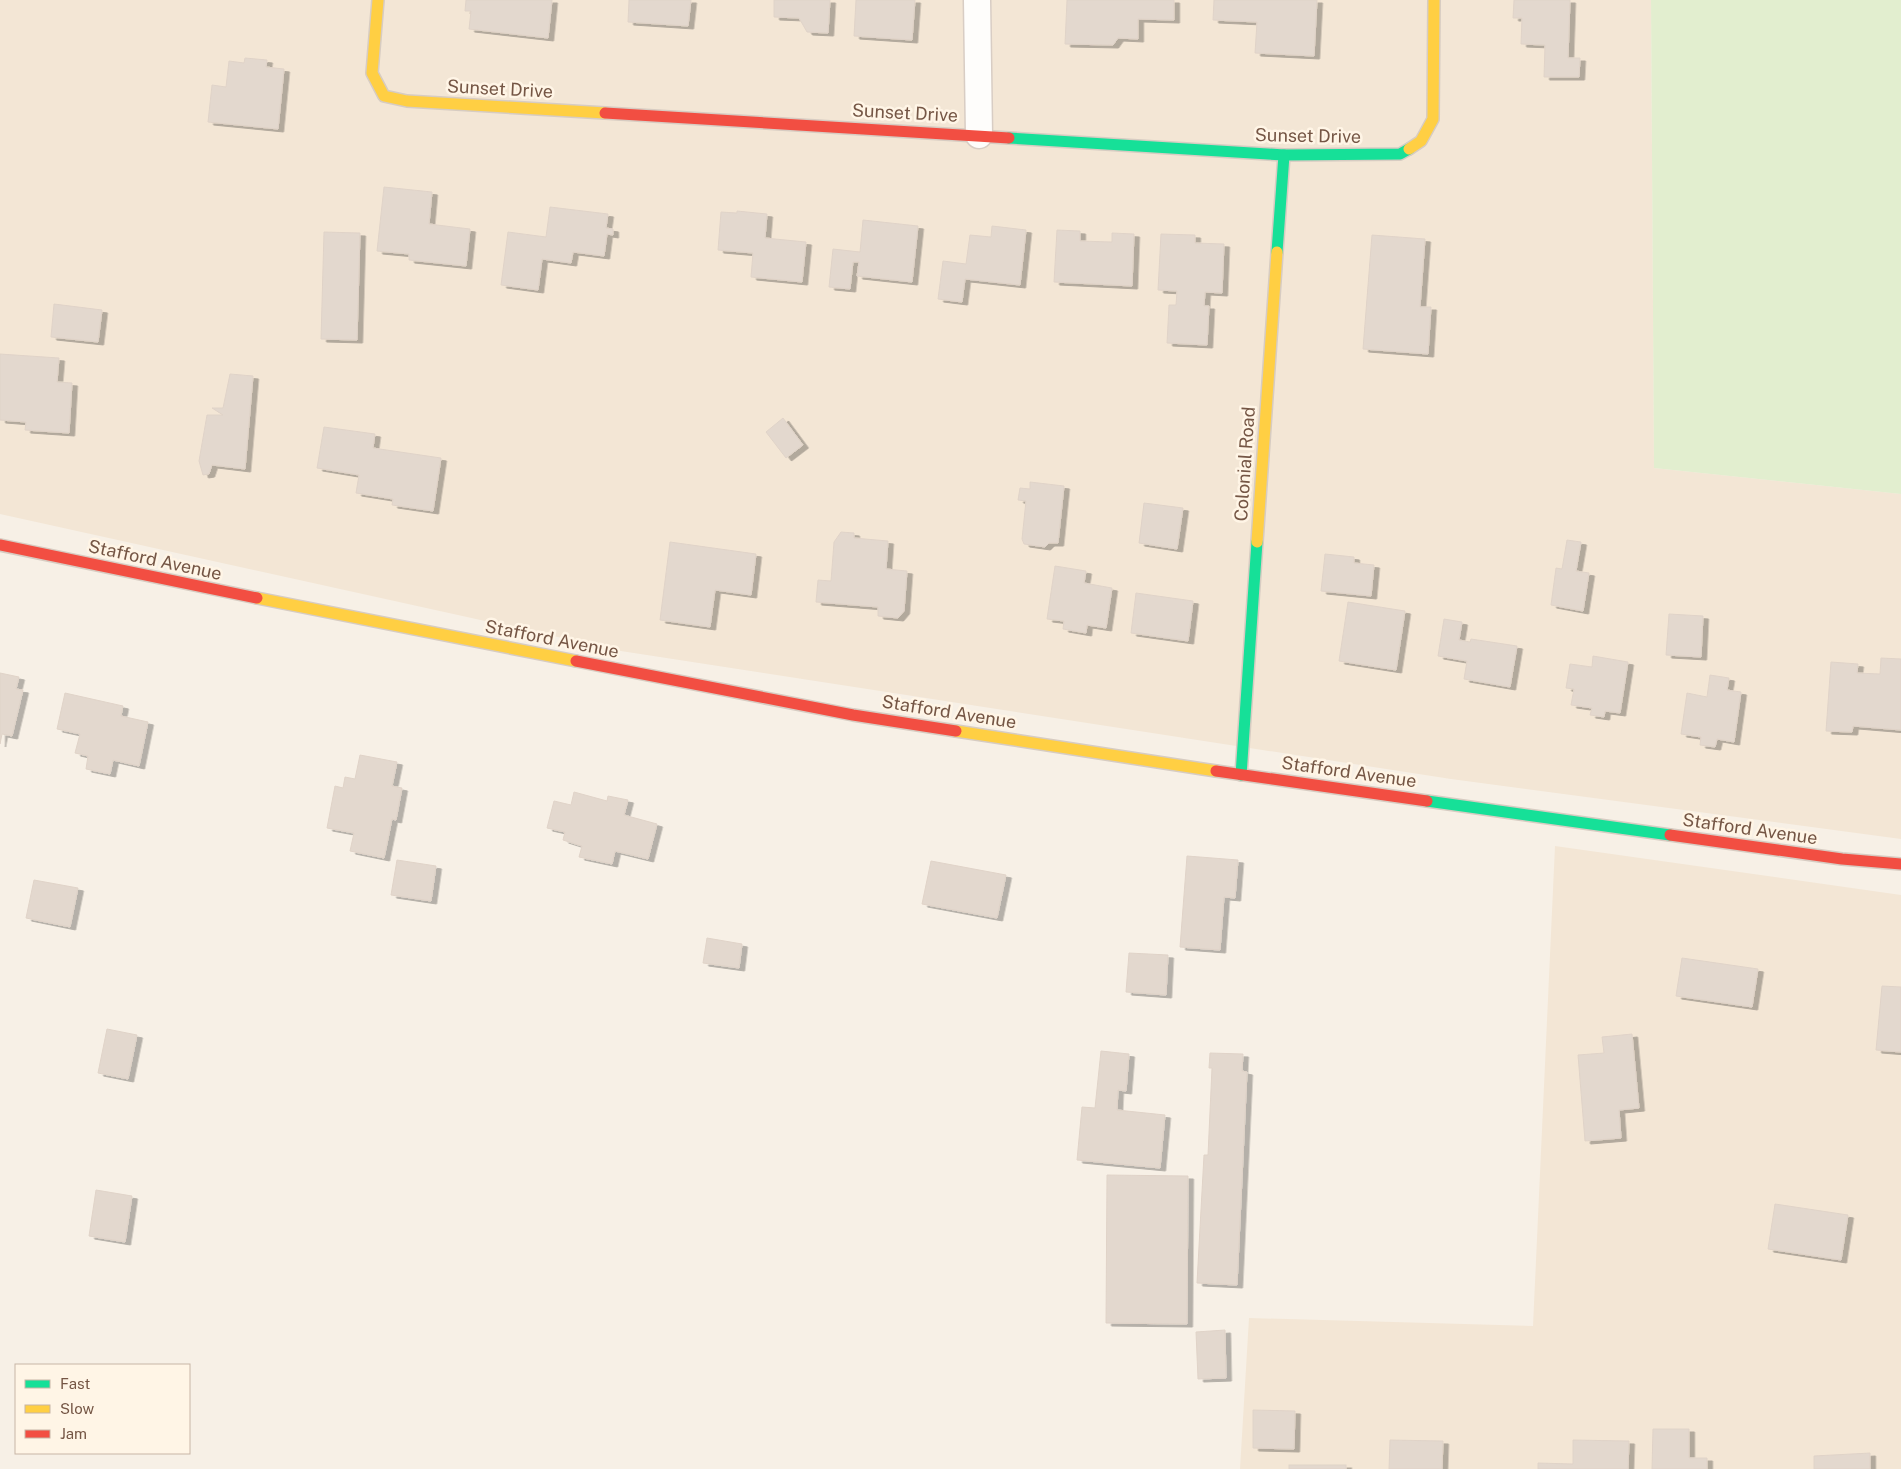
<svg xmlns="http://www.w3.org/2000/svg" width="1901" height="1469" font-family="'Public Sans',sans-serif">
<defs>
<filter id="shadow"><feDropShadow dx="5.5" dy="3" stdDeviation="0" flood-color="#0004"/></filter>
</defs>
<rect width="100%" height="100%" fill="#f7f0e6"/>
<g fill="#f3e6d5">
<path d="M0,0H1651L1654,468L1901,494V839L1451,779L621,651L0,514Z"/>
<path d="M1555,846L1901,895V1469H1240L1249,1318L1533,1326Z"/>
</g>
<path fill="#e2eecf" d="M1651,0H1901V494L1654,468Z"/>
<g fill="#e3d8ce" stroke="#e0d3c8" filter="url(#shadow)">
<path d="M466,0H552L548,38L469,29L471,11H465Z"/>
<path d="M629,0H691L688,26L628,22Z"/>
<path d="M774,0H830L828,33L807,32L799,18L774,17Z"/>
<path d="M856,0H915L912,40L854,36Z"/>
<path d="M1067,0H1174V20L1138,19V39L1118,38L1113,45L1065,44Z"/>
<path d="M1214,0H1317L1314,56L1255,53L1257,22L1213,20Z"/>
<path d="M1514,0H1570L1568,58H1580L1579,77H1544L1545,45L1521,44L1522,18H1513Z"/>
<path d="M245,58L267,60L266,67L284,69L278,129L208,122L212,85L226,87L229,61L244,63Z"/>
<path d="M384,187L432,192L429,224L470,229L466,266L409,260V254L377,251Z"/>
<path d="M550,207L608,214L606,228L613,229V235L607,234L604,256L573,252L571,263L542,259L538,290L501,285L508,232L546,237Z"/>
<path d="M737,211L767,214L765,238L806,242L802,282L751,277L753,253L718,250L721,212L737,213Z"/>
<path d="M863,220L918,226L912,282L857,276L859,262H853L850,289L829,287L833,249L860,252Z"/>
<path d="M992,226L1026,230L1020,285L965,279L962,302L938,299L943,261L966,264L970,235L991,237Z"/>
<path d="M1057,230L1080,231V241L1112,242V233L1134,234L1132,286L1054,282Z"/>
<path d="M324,232L360,233L357,340L321,339Z"/>
<path d="M1161,234L1195,235V243L1224,244L1222,293L1205,292L1204,306H1209L1207,345L1167,343L1169,305H1176L1177,291L1158,290Z"/>
<path d="M1372,235L1425,239L1420,307H1431L1428,354L1363,349Z"/>
<path d="M54,304L102,310L98,342L51,337Z"/>
<path d="M0,354L59,358L57,382L72,383L69,433L25,430L26,422L0,420Z"/>
<path d="M230,374L253,376L245,469L212,465L209,474L203,475L199,461L207,415H223L212,408H223Z"/>
<path d="M783,418L803,445L786,458L766,432Z"/>
<path d="M324,427L375,434L373,448L441,458L433,511L392,505L393,499L356,493L359,475L317,468Z"/>
<path d="M1030,482L1064,486L1058,543H1049L1045,547L1024,544L1022,539L1026,501L1018,500L1020,488L1030,489Z"/>
<path d="M1144,503L1183,508L1177,549L1139,543Z"/>
<path d="M841,532L854,533V538L888,541L886,569L907,571L904,611L898,618L878,616V607L816,602L818,580L831,581L834,542Z"/>
<path d="M1567,540L1581,542L1576,571L1589,573L1583,611L1551,605L1556,568L1562,569Z"/>
<path d="M670,542L756,554L751,595L715,590L710,627L660,620Z"/>
<path d="M1325,554L1354,557V563L1374,565L1371,596L1321,591Z"/>
<path d="M1055,566L1086,571L1084,583L1112,588L1106,628L1087,625L1086,633L1063,629L1064,621L1047,619Z"/>
<path d="M1136,593L1193,601L1188,641L1131,633Z"/>
<path d="M1348,602L1405,611L1396,670L1339,661Z"/>
<path d="M1669,614L1703,616L1701,657L1666,655Z"/>
<path d="M1444,619L1462,622L1459,640L1470,642L1471,639L1517,646L1510,687L1464,679L1467,661L1438,656Z"/>
<path d="M1593,656L1628,662L1620,713L1605,711L1604,717L1590,715L1592,708L1571,705L1574,689L1566,688L1570,664L1592,667Z"/>
<path d="M1881,658L1901,659V730L1853,726L1852,732L1826,731L1831,662L1858,664L1857,673L1880,674Z"/>
<path d="M0,673L19,677L16,689L23,690L12,736L2,734L0,744Z"/>
<path d="M1710,675L1729,678L1727,690L1741,692L1734,742L1717,739L1715,747L1700,745L1701,737L1681,734L1687,693L1707,697Z"/>
<path d="M65,693L123,706L121,716L148,722L139,766L113,760L110,774L86,769L88,756L75,753L80,734L57,729Z"/>
<path d="M360,755L397,762L392,786L402,788L396,820L392,819L384,858L350,851L354,833L327,828L335,786L343,788L345,777L355,779Z"/>
<path d="M574,792L607,801L608,796L628,800L624,815L657,824L648,859L615,851L612,864L579,857L582,846L563,840L565,832L547,828L554,801L571,805Z"/>
<path d="M1187,856L1238,860L1235,898L1224,897L1220,950L1180,947Z"/>
<path d="M397,860L436,866L431,901L391,895Z"/>
<path d="M931,861L1006,875L997,918L922,904Z"/>
<path d="M34,880L78,888L70,927L26,918Z"/>
<path d="M707,938L742,944L739,968L703,963Z"/>
<path d="M1129,953L1168,955L1166,995L1126,992Z"/>
<path d="M1682,958L1758,969L1752,1007L1676,996Z"/>
<path d="M1882,986L1901,987V1052L1876,1050Z"/>
<path d="M107,1029L137,1035L128,1079L98,1073Z"/>
<path d="M1632,1034L1639,1108L1619,1110L1621,1138L1585,1141L1578,1055L1604,1053L1602,1037Z"/>
<path d="M1101,1051L1129,1054L1126,1091L1118,1090L1117,1110L1165,1115L1160,1168L1077,1160L1082,1107L1095,1108Z"/>
<path d="M1210,1053L1243,1054L1242,1071L1247,1072L1237,1285L1197,1283L1204,1155H1208L1212,1068H1209Z"/>
<path d="M1107,1175L1188,1176L1187,1324L1106,1323Z"/>
<path d="M96,1190L132,1196L125,1242L89,1236Z"/>
<path d="M1775,1204L1848,1215L1841,1260L1768,1249Z"/>
<path d="M1225,1330L1226,1378L1198,1379L1196,1332Z"/>
<path d="M1253,1410L1295,1411L1294,1449L1253,1448Z"/>
<path d="M1653,1429H1689V1458H1707V1469H1652Z"/>
<path d="M1390,1440L1443,1441L1442,1469H1389Z"/>
<path d="M1573,1440L1629,1441L1628,1469H1538V1463L1573,1464Z"/>
<path d="M1870,1453V1469H1814V1456Z"/>
<rect x="1289" y="1465" width="57" height="4"/>
</g>
<g fill="none" stroke-linecap="round" stroke-linejoin="round">
<defs>
<path id="street" d="M977,0L979,135"/>
<g id="fast">
<path d="M1009,138L1284,155L1400,154L1409,149"/>
<path d="M1277,252L1284,155"/>
<path d="M1241,775L1257,542"/>
<path d="M1427,801L1670,835"/>
</g>
<g id="slow">
<path d="M378,0L372,73L384,96L407,101L605,113"/>
<path d="M1409,149L1421,141L1433,119L1434,0"/>
<path d="M1257,542L1277,252"/>
<path d="M257,598L576,661"/>
<path d="M956,731L1216,771"/>
</g>
<g id="jam">
<path d="M605,113L1009,138"/>
<path d="M0,545L257,598"/>
<path d="M576,661L853,715L956,731"/>
<path d="M1216,771L1427,801"/>
<path d="M1670,835L1842,859L1901,864"/>
</g>
</defs>
<use href="#street" stroke="#d8cdc4" stroke-width="29"/>
<use href="#fast" stroke="#d7ccc2" stroke-width="14"/>
<use href="#slow" stroke="#d7ccc2" stroke-width="14"/>
<use href="#jam" stroke="#d7ccc2" stroke-width="14"/>
<use href="#street" stroke="#fefdfb" stroke-width="26"/>
<use href="#fast" stroke="#16e098" stroke-width="11"/>
<use href="#slow" stroke="#ffcf43" stroke-width="11"/>
<use href="#jam" stroke="#f24e42" stroke-width="11"/>
</g>
<g text-anchor="middle" stroke-width="5" stroke-linejoin="round" paint-order="stroke">
<g font-size="18" fill="#755645" stroke="#fff5e6">
<text transform="translate(500 89) rotate(3)" y="6">Sunset Drive</text>
<text transform="translate(905 113) rotate(3)" y="6">Sunset Drive</text>
<text transform="translate(1308 136) rotate(1)" y="6">Sunset Drive</text>
<text transform="translate(1245 464) rotate(-86)" y="6">Colonial Road</text>
<text transform="translate(155 560) rotate(12)" y="6">Stafford Avenue</text>
<text transform="translate(552 639) rotate(11)" y="6">Stafford Avenue</text>
<text transform="translate(949 712) rotate(9)" y="6">Stafford Avenue</text>
<text transform="translate(1349 772) rotate(8)" y="6">Stafford Avenue</text>
<text transform="translate(1750 829) rotate(8)" y="6">Stafford Avenue</text>
</g>
</g>
<rect x="15" y="1364" width="175" height="90" fill="#fff5e6" stroke="#c8b5a6"/>
<rect x="25" y="1380" width="25" height="8" fill="#16e098" stroke="#c8b5a6"/>
<text x="60" y="1389" font-size="15" fill="#755645">Fast</text>
<rect x="25" y="1405" width="25" height="8" fill="#ffcf43" stroke="#c8b5a6"/>
<text x="60" y="1414" font-size="15" fill="#755645">Slow</text>
<rect x="25" y="1430" width="25" height="8" fill="#f24e42" stroke="#c8b5a6"/>
<text x="60" y="1439" font-size="15" fill="#755645">Jam</text>
</svg>
